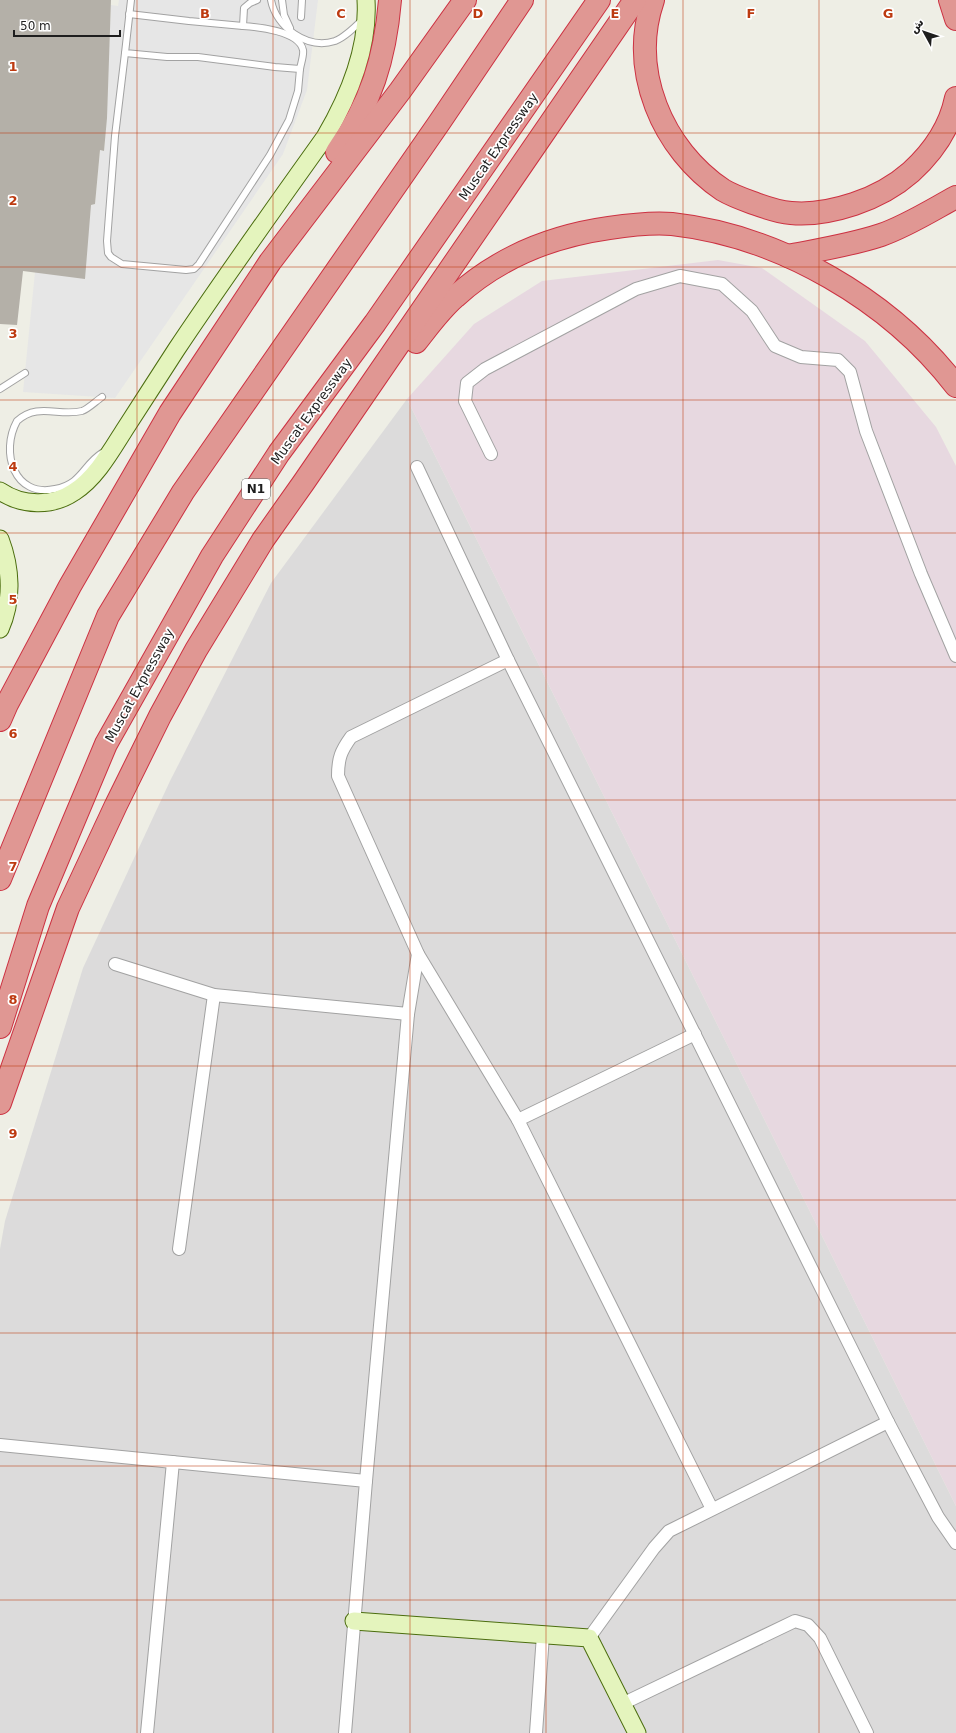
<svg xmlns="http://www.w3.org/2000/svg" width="956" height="1733" font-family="'DejaVu Sans','Noto Sans Arabic',sans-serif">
<rect width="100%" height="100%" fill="#eeeee5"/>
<path fill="#dcdbdb" d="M407,399L956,1506V1733H0V1249L5,1221L83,968L170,781L271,583Z"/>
<path fill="#e7d8e0" d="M718,260L762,268L865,341L936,427L956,466V1506L407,399L474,324L542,281Z"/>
<path fill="#e6e6e6" d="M119,0H318L307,90L283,154L115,398L23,392L35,272L91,205L95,204L100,150L104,151L111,5L118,6Z"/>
<path fill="#b4b0a8" d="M0,0H111L107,118L104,151L100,150L95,204L91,205L85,279L23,271L17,325L0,324Z"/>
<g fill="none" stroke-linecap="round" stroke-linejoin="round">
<defs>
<g id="lane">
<path d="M131,0L125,53L167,57H198L275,67L300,69C301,63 304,55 303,50C299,31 258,27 243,26L244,8L250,3L257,0"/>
<path d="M271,0C276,27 307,50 335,41C345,37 354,28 362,20"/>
<path d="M282,0L284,15L290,28"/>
<path d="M129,14L189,21L243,26"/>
<path d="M301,17L302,0"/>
<path d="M125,53L115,136L107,241L108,253L111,257L122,264L186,270L194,269L199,264L270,155L289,120L298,91L300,69"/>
<path d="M0,389L25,373"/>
<path d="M102,397C96,401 88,409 82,411C59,417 38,402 17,421C0,452 14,498 55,489C82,484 83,465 102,453"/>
</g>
<g id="street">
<path d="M491,454L465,401L467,383L485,369L636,289L680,276L722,284L752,311L775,346L801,357L838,360L850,372L866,431L921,574L956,656"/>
<path d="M417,467L508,660L888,1422L938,1517L956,1543"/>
<path d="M508,660L351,737C341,751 338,758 338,776L418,954L518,1120"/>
<path d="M115,964L214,995L408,1014L418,954"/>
<path d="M695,1034L518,1120L712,1509"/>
<path d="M179,1249L214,995"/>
<path d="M0,1445L366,1481L345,1733"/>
<path d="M366,1481L408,1014"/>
<path d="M589,1638L654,1548L669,1531L888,1422"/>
<path d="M622,1704L795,1621L808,1625L820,1638L867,1733"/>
<path d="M147,1733L173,1462"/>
<path d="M536,1733L543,1635"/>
</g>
<g id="secondary">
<path d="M0,491C22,506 52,507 74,492C96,478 111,451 125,429C142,403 159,376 176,350C224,278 275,207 325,137C349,96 369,49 366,0"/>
<path d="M0,539C11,568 13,600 0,629"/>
<path d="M354,1621L589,1638L637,1733"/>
</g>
<g id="highway">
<path d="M653,0C641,35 643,72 656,106C669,140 693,170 723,190C733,196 745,200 756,204C767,208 780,212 791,213C813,215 833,211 854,204C875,197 894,187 911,172C933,152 950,127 956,98"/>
<path d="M950,0L956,19"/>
<path d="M337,152C371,103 385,59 390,0"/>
<path d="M788,256C819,250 851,245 881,235C907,226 932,210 956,197"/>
<path d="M416,342C428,327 440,310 455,297C498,258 552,236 609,228C629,225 651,222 672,224C780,236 890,300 956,386"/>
<path d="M0,720L7,704L70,586L170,413L270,262L400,91L465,0"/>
<path d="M0,879L108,616L183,492L439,123L522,0"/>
<path d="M0,1027L38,906L106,744L212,556L279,453L375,323L599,0"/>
<path d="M0,1103L68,908L116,805L160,716L196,650L263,540L304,482L635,0"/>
</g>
</defs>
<use href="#lane" stroke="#a2a2a2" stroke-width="8"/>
<use href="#street" stroke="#a2a2a2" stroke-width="14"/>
<use href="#secondary" stroke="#4b6d0e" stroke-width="19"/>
<use href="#highway" stroke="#cc3242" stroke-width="24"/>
<use href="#lane" stroke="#fff" stroke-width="6"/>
<use href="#street" stroke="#fff" stroke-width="12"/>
<use href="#secondary" stroke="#e4f4bd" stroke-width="17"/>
<use href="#highway" stroke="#e09793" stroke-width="22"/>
</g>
<path fill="none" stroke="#bd3a10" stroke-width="1" stroke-opacity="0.55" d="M137,0V1733M273,0V1733M410,0V1733M546,0V1733M683,0V1733M819,0V1733M0,133H956M0,267H956M0,400H956M0,533H956M0,667H956M0,800H956M0,933H956M0,1066H956M0,1200H956M0,1333H956M0,1466H956M0,1600H956"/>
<g text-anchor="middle" stroke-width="3.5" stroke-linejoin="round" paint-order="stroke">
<rect fill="#fff" stroke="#626262" stroke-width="1" x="242" y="479" width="28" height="20" rx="3"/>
<g font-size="12" font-weight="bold" fill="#1e1e1e">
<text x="256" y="493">N1</text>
</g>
<g font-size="13" fill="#1e1e1e" stroke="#fff">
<text transform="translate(498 146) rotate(-55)" y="5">Muscat Expressway</text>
<text transform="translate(311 411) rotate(-54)" y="5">Muscat Expressway</text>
<text transform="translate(139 685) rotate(-61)" y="5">Muscat Expressway</text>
</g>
</g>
<g font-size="13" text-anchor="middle" font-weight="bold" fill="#bd3a10" stroke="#fff" stroke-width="3.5" stroke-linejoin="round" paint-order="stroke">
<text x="205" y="18">B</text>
<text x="341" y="18">C</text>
<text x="478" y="18">D</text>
<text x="615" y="18">E</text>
<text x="751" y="18">F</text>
<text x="888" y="18">G</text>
<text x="13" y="71">1</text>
<text x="13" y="205">2</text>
<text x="13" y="338">3</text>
<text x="13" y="471">4</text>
<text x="13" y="604">5</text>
<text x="13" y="738">6</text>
<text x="13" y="871">7</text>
<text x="13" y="1004">8</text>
<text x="13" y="1138">9</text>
</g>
<g transform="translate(924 32) rotate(310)" stroke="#ffffff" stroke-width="3" paint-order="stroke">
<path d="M0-3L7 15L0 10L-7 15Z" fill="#1e1e1e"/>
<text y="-6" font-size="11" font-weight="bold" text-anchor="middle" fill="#1e1e1e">ش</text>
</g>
<path d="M14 30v6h106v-6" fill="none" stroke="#1e1e1e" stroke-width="2"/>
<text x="20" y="30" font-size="12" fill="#1e1e1e" stroke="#ffffff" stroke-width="3" paint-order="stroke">50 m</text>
</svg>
